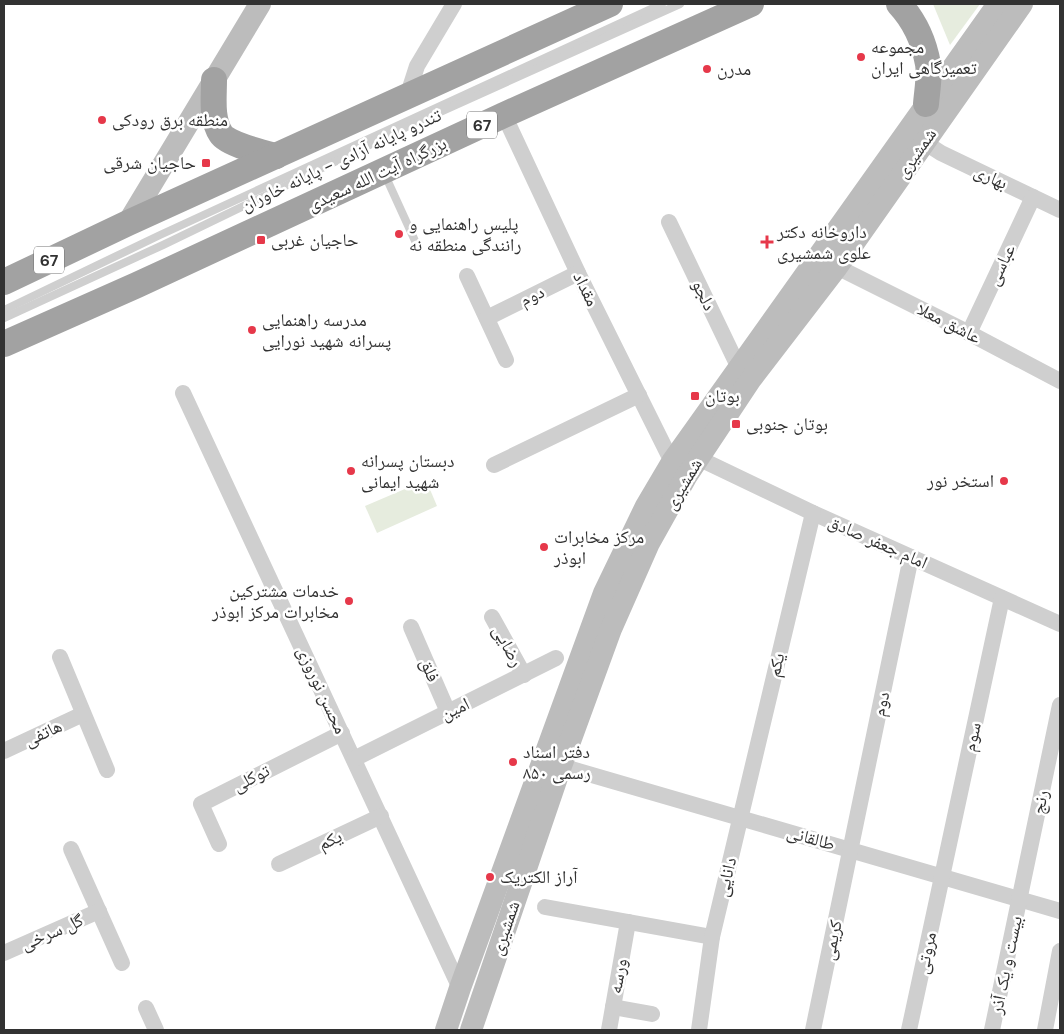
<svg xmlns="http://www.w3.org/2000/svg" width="1064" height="1034" font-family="'DM Sans','Noto Naskh Arabic',sans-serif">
<rect width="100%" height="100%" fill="#fff"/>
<g fill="#e6ecde">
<path d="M933,4H980L950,45Z"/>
<path d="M426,480L437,506L377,533L365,506Z"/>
</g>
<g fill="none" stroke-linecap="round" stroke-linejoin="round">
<g stroke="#cfcfcf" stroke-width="8">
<path d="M385,175L416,243"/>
<path d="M4,310L160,235L662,4"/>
<path d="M4,318L163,245L409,126L680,4"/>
</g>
<g stroke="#cfcfcf" stroke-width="16">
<path d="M407,97L417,66L454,4"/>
<path d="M504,115L578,273L672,462"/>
<path d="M924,142L941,153L1060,210"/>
<path d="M669,222L739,368"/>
<path d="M837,267L969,333L1060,381"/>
<path d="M467,276L506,360"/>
<path d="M487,318L578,273"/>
<path d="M969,333L1033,197"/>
<path d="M183,393L460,988"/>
<path d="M698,458L813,513L1060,624"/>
<path d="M494,465L639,395"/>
<path d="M492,617L524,675"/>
<path d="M411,627L448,712"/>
<path d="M60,657L107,770"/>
<path d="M4,751L83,714"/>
<path d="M354,759L556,658"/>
<path d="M561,766L1060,911"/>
<path d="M219,844L201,804L342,733"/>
<path d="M71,849L122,963"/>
<path d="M279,864L381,816"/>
<path d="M545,907L712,937"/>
<path d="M4,953L99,911"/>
<path d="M613,1007L652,1014"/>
<path d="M146,1008L156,1030"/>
<path d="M609,1030L628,922"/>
<path d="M699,1030L712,937L813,513"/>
<path d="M813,1030L911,557"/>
<path d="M909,1030L1002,598"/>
<path d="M992,1030L1060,705"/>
<path d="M1045,1030L1060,951"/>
</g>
<g stroke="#bcbcbc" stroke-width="22">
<path d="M128,223L260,4"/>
<path d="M446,1030L460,988L604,593L646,506L672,462L998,4"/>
<path d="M471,1030L561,766L611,629L649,543L686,477L751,379L837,267L1022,4"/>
</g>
<g stroke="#a2a2a2" stroke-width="26">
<path d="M899,4C914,20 924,42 928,64C930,76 927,91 926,104"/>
<path d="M214,80C214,98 211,119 221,134C227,144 264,153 276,156"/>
<path d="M4,282L128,223L610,4"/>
<path d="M4,344L137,285L504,115L751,4"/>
</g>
</g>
<g fill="#e6384a" stroke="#fff" stroke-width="2">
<circle cx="861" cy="57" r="5"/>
<circle cx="707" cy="69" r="5"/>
<circle cx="102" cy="120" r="5"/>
<rect x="201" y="158" width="10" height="10" rx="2.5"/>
<circle cx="399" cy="234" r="5"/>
<rect x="256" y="235" width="10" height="10" rx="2.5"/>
<path d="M764.5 234.5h5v5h5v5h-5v5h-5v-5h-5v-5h5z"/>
<circle cx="252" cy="330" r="5"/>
<rect x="690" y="391" width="10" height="10" rx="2.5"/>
<rect x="731" y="419" width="10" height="10" rx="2.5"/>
<circle cx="351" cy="471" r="5"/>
<circle cx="1004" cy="481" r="5"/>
<circle cx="544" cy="547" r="5"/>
<circle cx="349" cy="601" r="5"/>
<circle cx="513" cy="762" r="5"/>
<circle cx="490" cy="877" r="5"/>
</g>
<g text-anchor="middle" stroke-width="5" stroke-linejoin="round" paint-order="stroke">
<g fill="#fff" stroke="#707070" stroke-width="1">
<rect x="467" y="111.5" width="30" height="27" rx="4"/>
<rect x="34" y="246.5" width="30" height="27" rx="4"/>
</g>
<g font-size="16" font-weight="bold" fill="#323232">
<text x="482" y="131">67</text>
<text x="49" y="266">67</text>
</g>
<g font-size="18" fill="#323232" stroke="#fff" text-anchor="start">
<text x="871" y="53">مجموعه<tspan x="871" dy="21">تعمیرگاهی ایران</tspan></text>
<text x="717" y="75">مدرن</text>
<text x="112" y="126">منطقه برق رودکی</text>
<text x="196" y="169" text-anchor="end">حاجیان شرقی</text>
<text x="409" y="230">پلیس راهنمایی و<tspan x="409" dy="21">رانندگی منطقه نه</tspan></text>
<text x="777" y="238">داروخانه دکتر<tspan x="777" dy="21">علوی شمشیری</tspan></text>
<text x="271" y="246">حاجیان غربی</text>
<text x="262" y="326">مدرسه راهنمایی<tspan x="262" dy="21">پسرانه شهید نورایی</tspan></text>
<text x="705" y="402">بوتان</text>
<text x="746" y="430">بوتان جنوبی</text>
<text x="361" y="467">دبستان پسرانه<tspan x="361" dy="21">شهید ایمانی</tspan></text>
<text x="994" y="487" text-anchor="end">استخر نور</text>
<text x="554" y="543">مرکز مخابرات<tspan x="554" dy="21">ابوذر</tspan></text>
<text x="339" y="597" text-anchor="end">خدمات مشترکین<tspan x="339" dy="21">مخابرات مرکز ابوذر</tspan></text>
<text x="523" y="758">دفتر اسناد<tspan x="523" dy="21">رسمی ۸۵۰</tspan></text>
<text x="500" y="883">آراز الکتریک</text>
</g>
<g font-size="18" fill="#323232" stroke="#fff">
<text transform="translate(916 153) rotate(-55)" y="6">شمشیری</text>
<text transform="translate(341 160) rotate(-25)" y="6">تندرو پایانه آزادی - پایانه خاوران</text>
<text transform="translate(377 174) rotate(-25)" y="6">بزرگراه آیت الله سعیدی</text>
<text transform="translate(991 177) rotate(25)" y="6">بهاری</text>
<text transform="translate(1001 265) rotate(-65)" y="6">عباسی</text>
<text transform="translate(586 289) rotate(64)" y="6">مقداد</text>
<text transform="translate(704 295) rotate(64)" y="6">دلجو</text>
<text transform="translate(532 296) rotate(-26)" y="6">دوم</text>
<text transform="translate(949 323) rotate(27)" y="6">عاشق معلا</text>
<text transform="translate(683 484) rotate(-59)" y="6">شمشیری</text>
<text transform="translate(878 542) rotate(24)" y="6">امام جعفر صادق</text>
<text transform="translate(508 646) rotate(62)" y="6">رضایی</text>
<text transform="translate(776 665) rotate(-77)" y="6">یکم</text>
<text transform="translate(430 670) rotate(67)" y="6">فلق</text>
<text transform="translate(322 690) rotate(65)" y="6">محسن نوروزی</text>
<text transform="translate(881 704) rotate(-78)" y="6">دوم</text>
<text transform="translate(455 709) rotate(-26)" y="6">امین</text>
<text transform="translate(43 733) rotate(-25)" y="6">هاتفی</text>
<text transform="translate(972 737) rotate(-78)" y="6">سوم</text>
<text transform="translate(251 778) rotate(-27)" y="6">توکلی</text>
<text transform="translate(1040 802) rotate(-78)" y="6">رنج</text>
<text transform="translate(811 838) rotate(16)" y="6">طالقانی</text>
<text transform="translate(330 840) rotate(-25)" y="6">یکم</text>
<text transform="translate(726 877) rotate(-77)" y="6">دانایی</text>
<text transform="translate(505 928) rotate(-71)" y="6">شمشیری</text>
<text transform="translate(52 932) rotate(-23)" y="6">گل سرخی</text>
<text transform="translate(832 940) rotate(-78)" y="6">کریمی</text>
<text transform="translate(926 953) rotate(-78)" y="6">مروتی</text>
<text transform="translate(1006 965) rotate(-78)" y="6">بیست و یک آذر</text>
<text transform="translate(618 976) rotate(-80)" y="6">ورسه</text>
</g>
</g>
<rect width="1064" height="1034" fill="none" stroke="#323232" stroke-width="10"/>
</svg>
